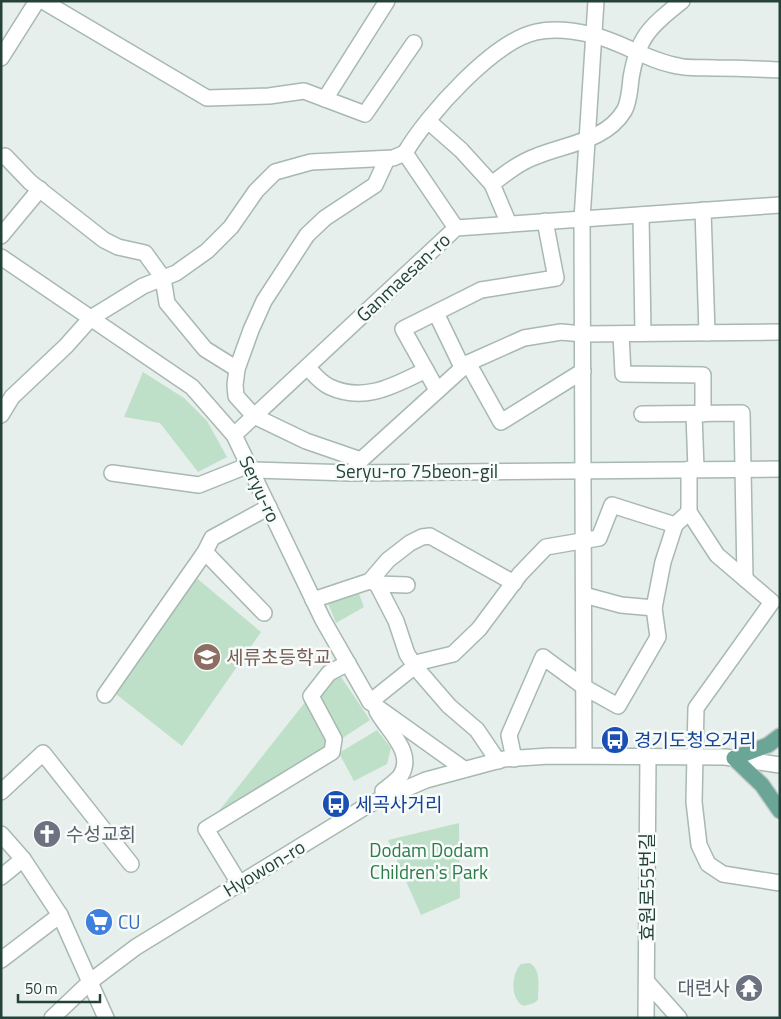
<svg xmlns="http://www.w3.org/2000/svg" width="781" height="1019" font-family="'Titillium Web','Noto Sans KR',sans-serif">
<rect width="100%" height="100%" fill="#e6efeb"/>
<g fill="#bfe0c8">
<path d="M143,372L184,398L207,421L227,457L198,472L160,423L124,417Z"/>
<path d="M193,575L261,632L182,746L112,691Z"/>
<path d="M358,591L364,607L336,623L328,603Z"/>
<path d="M341,677L370,720L341,739L318,697L327,682Z"/>
<path d="M306,701L328,737L324,750L211,821Z"/>
<path d="M377,730L391,748L387,764L354,781L339,753Z"/>
<path d="M459,823L460,898L421,915L388,840Z"/>
<path d="M529,963C542,969 538,987 538,1000L534,1003L524,1006C510,1000 511,974 521,964Z"/>
</g>
<g fill="none" stroke-linecap="round" stroke-linejoin="round">
<defs>
<g id="minor">
<path d="M43,1L207,98L269,96L304,91L365,114L414,43"/>
<path d="M1,58L37,1"/>
<path d="M325,99L387,1"/>
<path d="M428,121L461,150L492,184L509,224"/>
<path d="M405,153C427,115 494,41 536,32C554,28 576,31 593,35C622,42 648,61 678,66C690,69 703,67 715,68C737,68 758,69 780,70"/>
<path d="M405,153L456,228"/>
<path d="M5,156L30,182L104,240L118,247L145,253L163,278L167,303L205,349L237,369"/>
<path d="M492,184C506,173 520,162 537,156C566,144 606,141 624,111C629,103 630,88 631,78C638,36 650,27 682,1"/>
<path d="M703,210L707,333"/>
<path d="M641,215L643,333"/>
<path d="M1,236L40,189"/>
<path d="M1,257L192,387L234,435L323,620L370,702L464,769"/>
<path d="M436,313L462,367"/>
<path d="M621,334L623,374L703,375V414"/>
<path d="M468,363L501,422L583,371"/>
<path d="M307,367C314,374 321,383 330,387C365,403 395,385 426,370"/>
<path d="M437,390L403,329L481,290L556,278L545,221"/>
<path d="M642,414L742,413L745,579"/>
<path d="M694,414L696,469"/>
<path d="M1,415L12,397L66,346L91,318L143,286L176,273L207,251L231,227L256,191L275,172L311,162L393,158L405,153"/>
<path d="M234,435L456,228L780,205"/>
<path d="M361,460L306,441L254,416L236,396L235,385L237,369L251,330L264,301L307,235L325,218L375,185L387,159"/>
<path d="M689,469V512L717,555L772,602L696,708L694,802L699,845L708,864L723,874L780,883"/>
<path d="M251,470L351,473L780,469"/>
<path d="M112,473L199,485L249,465"/>
<path d="M351,473L361,460L468,363L524,338L561,332L583,334L780,332"/>
<path d="M205,552L264,613"/>
<path d="M370,581L377,584L407,585"/>
<path d="M377,584L396,621L407,654L411,660"/>
<path d="M584,595L621,605L654,608"/>
<path d="M313,600L370,581L388,560L410,543L422,537L430,536L514,583"/>
<path d="M417,669L449,706L477,730L498,761"/>
<path d="M105,695L205,552L212,538L269,507"/>
<path d="M370,702L420,662L453,654L479,629L520,574L546,547L599,538L612,505L675,525"/>
<path d="M377,711C387,730 415,752 401,775C397,781 389,786 383,791"/>
<path d="M584,755L582,219L596,1"/>
<path d="M514,759L509,735L543,657L584,687L618,706L658,637L654,608L663,562L675,525L689,512"/>
<path d="M1,792L43,753L131,864"/>
<path d="M1,834L23,859L60,915L106,1018"/>
<path d="M1,877L23,859"/>
<path d="M239,883L206,829L332,752L334,739L311,696L329,673L348,663"/>
<path d="M1,960L60,915"/>
<path d="M647,982L679,1018"/>
<path d="M52,1018L91,981L136,947L368,805L426,780L504,759L549,756L725,757L780,765"/>
<path d="M646,1018L648,756"/>
</g>
<path id="major" d="M780,736L768,745L734,758L762,785L780,811"/>
</defs>
<use href="#minor" stroke="#a8b8b2" stroke-width="18"/>
<use href="#major" stroke="#c2cac8" stroke-width="18"/>
<use href="#minor" stroke="#fff" stroke-width="15"/>
<use href="#major" stroke="#6aa596" stroke-width="15"/>
</g>
<defs>
<symbol id="school-disc" viewBox="-11 -11 22 22"><circle r="9.5" fill="#8d6e63" stroke="#f7fbf9"/><path d="M0-5L7-2L0 1L-7-2ZM-4 1L0 2.5L4 1V4Q0 6-4 4Z" fill="#fff"/></symbol>
<symbol id="bus-disc" viewBox="-11 -11 22 22"><circle r="9.5" fill="#1a4fb4" stroke="#f7fbf9"/><path d="M-5-6H5V4H4V6H2V4H-2V6H-4V4H-5ZM-3.5-4V0h7V-4ZM-3.5 1.2v1.5H-2V1.2ZM2 1.2v1.5H3.5V1.2Z" fill="#fff"/></symbol>
<symbol id="church-disc" viewBox="-11 -11 22 22"><circle r="9.5" fill="#6b7280" stroke="#f7fbf9"/><path d="M-1.2-6h2.4v3.5h3.3v2.4h-3.3V6h-2.4V-.1h-3.3v-2.4h3.3Z" fill="#fff"/></symbol>
<symbol id="supermarket-disc" viewBox="-11 -11 22 22"><circle r="9.5" fill="#3f7fe0" stroke="#f7fbf9"/><path d="M-6-5.5h2.5l.6 2H6L4.5 2H-2.5L-4.4-4H-6ZM-1.5 3.2a1.3 1.3 0 1 0 .1 0ZM3 3.2a1.3 1.3 0 1 0 .1 0Z" fill="#fff"/></symbol>
<symbol id="temple-disc" viewBox="-11 -11 22 22"><circle r="9.5" fill="#6b7280" stroke="#f7fbf9"/><path d="M0-6L5-2H3V0L6.5 2.5H4V6H1.5V3h-3V6H-4V2.5H-6.5L-3 0V-2H-5Z" fill="#fff"/></symbol>
</defs>
<g fill-rule="evenodd">
<use href="#school-disc" x="191" y="641" width="32" height="32"/>
<use href="#bus-disc" x="599" y="724" width="32" height="32"/>
<use href="#bus-disc" x="320" y="788" width="32" height="32"/>
<use href="#church-disc" x="31" y="818" width="32" height="32"/>
<use href="#supermarket-disc" x="83" y="906" width="32" height="32"/>
<use href="#temple-disc" x="733" y="972" width="32" height="32"/>
</g>
<g text-anchor="middle" stroke-width="5" stroke-linejoin="round" paint-order="stroke">
<g font-size="19" fill="#24423a" stroke="#f7fbf9">
<text transform="translate(403 277) rotate(-43)" y="7">Ganmaesan-ro</text>
<text x="417" y="478">Seryu-ro 75beon-gil</text>
<text transform="translate(260 489) rotate(65)" y="7">Seryu-ro</text>
<text transform="translate(264 868) rotate(-31)" y="7">Hyowon-ro</text>
<text transform="translate(647 887) rotate(-90)" y="7">효원로55번길</text>
</g>
<g font-size="19" fill="#785e54" stroke="#f7fbf9" text-anchor="start">
<text x="226" y="664">세류초등학교</text>
</g>
<g font-size="19" fill="#164399" stroke="#f7fbf9" text-anchor="start">
<text x="634" y="747">경기도청오거리</text>
<text x="355" y="811">세곡사거리</text>
</g>
<g font-size="19" fill="#5b616d" stroke="#f7fbf9" text-anchor="start">
<text x="66" y="841">수성교회</text>
<text x="730" y="995" text-anchor="end">대련사</text>
</g>
<g font-size="19" fill="#2d7a4b" stroke="#f7fbf9">
<text x="429" y="857">Dodam Dodam<tspan x="429" dy="22">Children's Park</tspan></text>
</g>
<g font-size="19" fill="#366cbe" stroke="#f7fbf9" text-anchor="start">
<text x="118" y="929">CU</text>
</g>
</g>
<rect width="781" height="1019" fill="none" stroke="#24423a" stroke-width="5"/>
<path d="M18 994v8h82v-8" fill="none" stroke="#24423a" stroke-width="2.5"/>
<text x="25" y="994" font-size="15" fill="#24423a" stroke="#f7fbf9" stroke-width="4" paint-order="stroke">50 m</text>
</svg>
